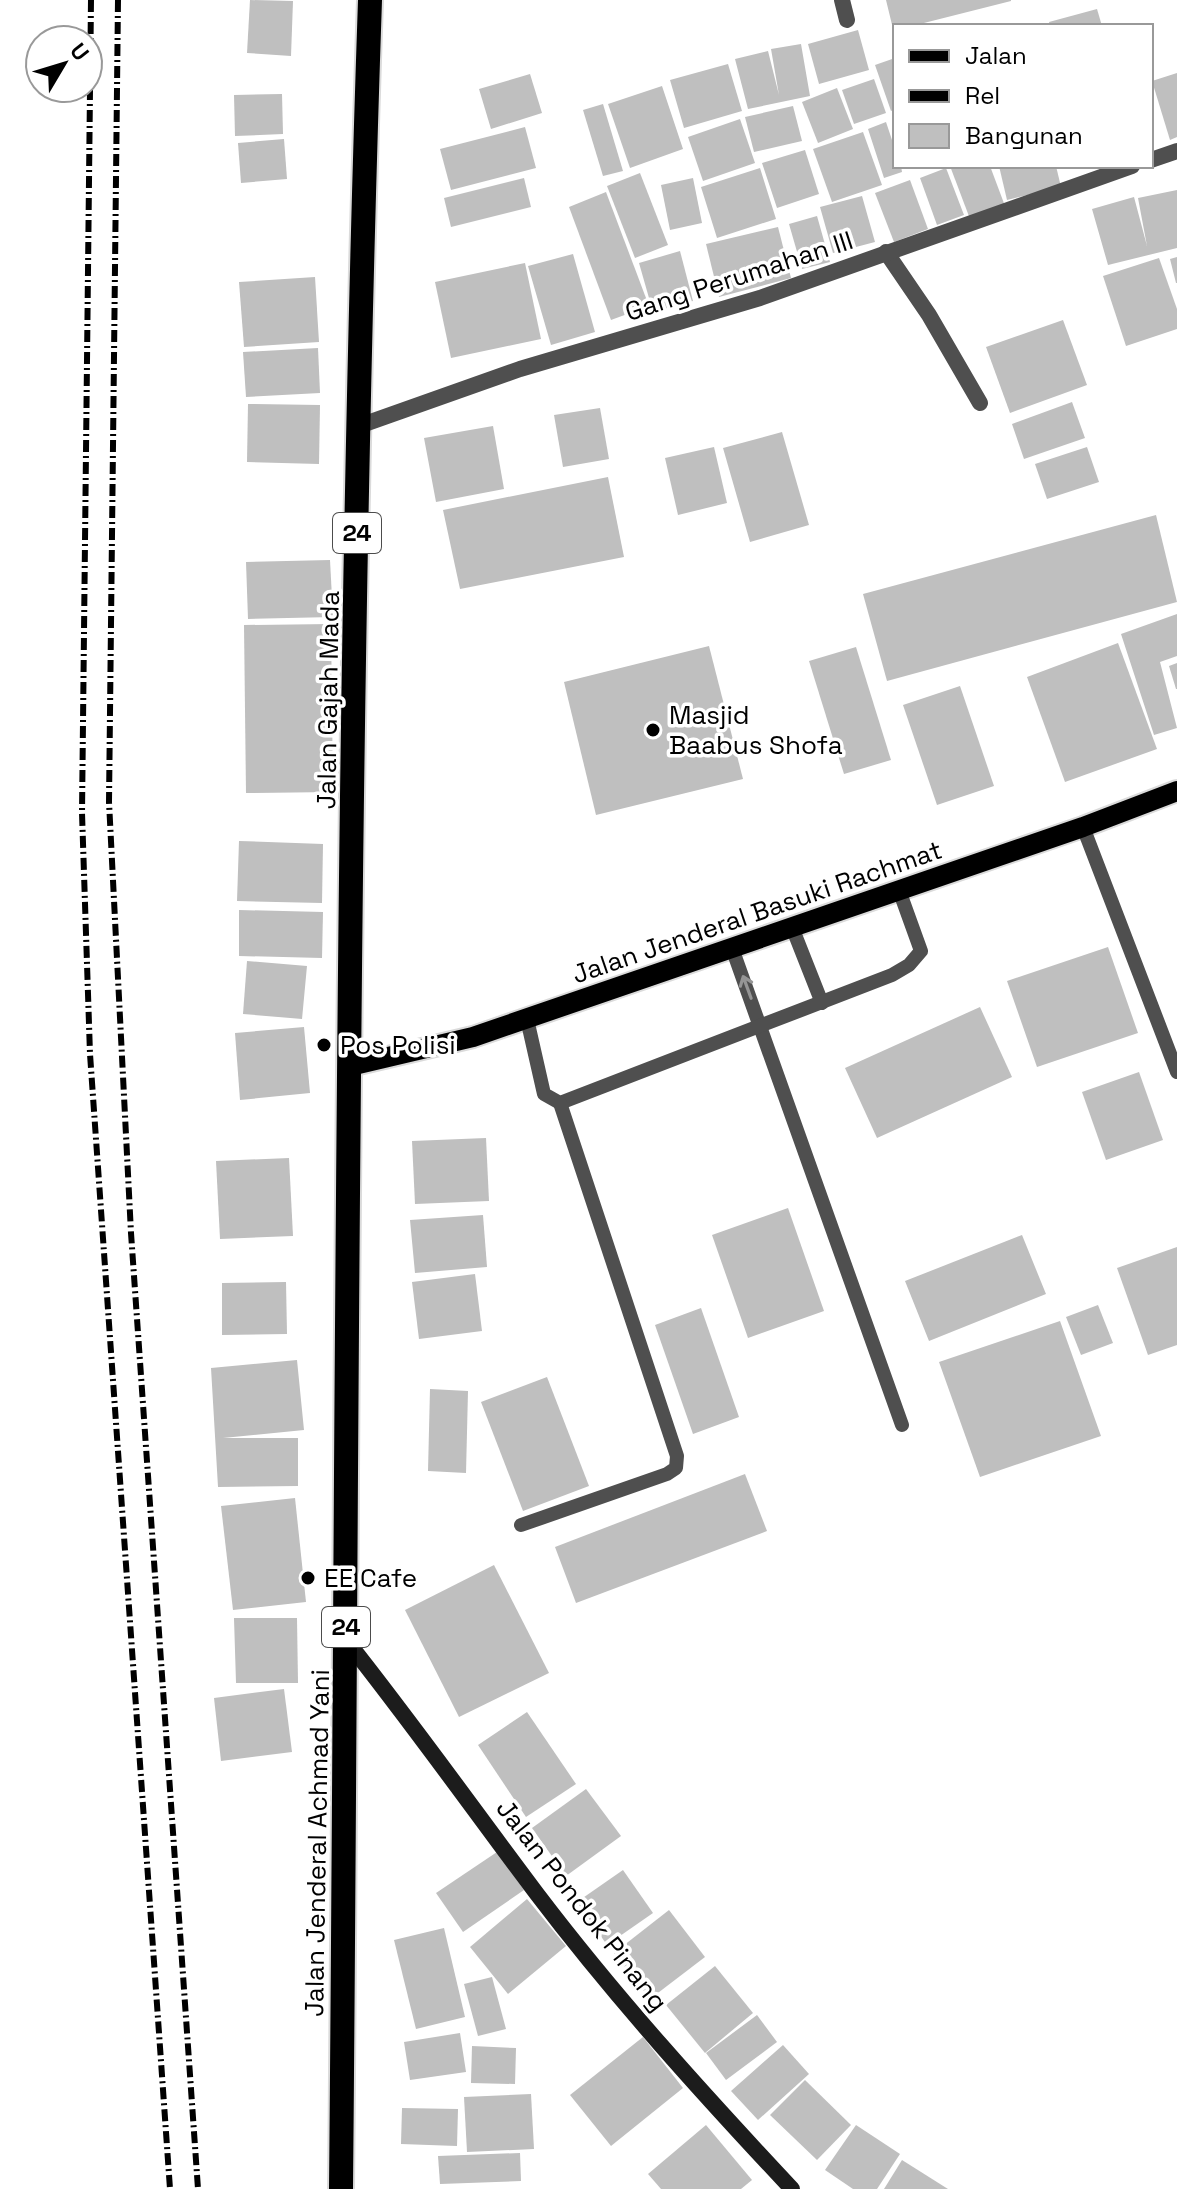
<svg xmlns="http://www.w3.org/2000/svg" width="1177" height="2189" font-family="'Space Grotesk',sans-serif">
<rect width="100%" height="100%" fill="#fff"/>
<g fill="#bfbfbf">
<path d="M250,0L293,1L291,56L247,53Z"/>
<path d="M886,0H1011V1L912,26H895L894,33Z"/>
<path d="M1097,9L1102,26H1050L1049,22Z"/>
<path d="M858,30L869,70L819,84L808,44Z"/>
<path d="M801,44L810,96L748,109L735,59L768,51L779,95L771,49Z"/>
<path d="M895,58V109L891,111L875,65Z"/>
<path d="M728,64L742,111L684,128L670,80Z"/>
<path d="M1177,73V137L1170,140L1152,81Z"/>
<path d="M530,74L542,113L491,129L479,89Z"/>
<path d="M874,79L886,113L854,124L842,90Z"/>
<path d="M662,86L683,149L630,168L608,104Z"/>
<path d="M837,88L853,129L818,143L802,102Z"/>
<path d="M282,94L283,134L235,136L234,95Z"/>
<path d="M603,104L623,171L603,176L583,110Z"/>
<path d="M793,106L802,141L754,152L745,117Z"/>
<path d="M740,119L755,163L703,181L688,137Z"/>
<path d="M886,122L895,149V166H901L902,172L884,178L868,129Z"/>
<path d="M525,127L536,168L451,190L440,149Z"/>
<path d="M863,132L882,185L832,202L813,149Z"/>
<path d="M284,139L287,179L241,183L238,143Z"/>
<path d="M805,150L819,194L777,208L762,163Z"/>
<path d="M950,166H990L1005,206L970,219Z"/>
<path d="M999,166H1056L1061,187L1007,200Z"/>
<path d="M760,168L776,219L717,238L701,187Z"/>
<path d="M946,168L964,215L937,225L920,178Z"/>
<path d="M640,173L668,245L635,258L607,186Z"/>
<path d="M524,178L531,207L451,227L444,198Z"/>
<path d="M693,178L702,223L670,230L661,185Z"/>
<path d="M910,180L928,229L894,242L875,193Z"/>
<path d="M1177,190V248L1108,265L1092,209L1134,197L1147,246L1138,198Z"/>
<path d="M606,192L649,306L611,320L569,207Z"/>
<path d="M862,196L875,242L833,253L820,207Z"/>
<path d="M817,216L830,262L802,269L789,224Z"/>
<path d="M778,227L791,278L719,297L706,244Z"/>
<path d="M680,251L693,301L653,312L639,263Z"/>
<path d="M573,254L595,332L551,345L528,266Z"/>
<path d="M1177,257V283H1176L1170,259Z"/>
<path d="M1159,258L1177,309V329L1126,346L1103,276Z"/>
<path d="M525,263L541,339L451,358L435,282Z"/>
<path d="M315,277L319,342L244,347L239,282Z"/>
<path d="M1063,320L1087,385L1010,413L986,347Z"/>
<path d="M318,348L320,393L246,397L243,352Z"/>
<path d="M1072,402L1085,438L1024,459L1012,424Z"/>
<path d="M248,404L320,405L319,464L247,462Z"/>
<path d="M600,408L609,459L563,467L554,415Z"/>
<path d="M493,426L504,489L436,502L424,438Z"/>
<path d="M782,432L809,525L750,542L723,448Z"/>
<path d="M714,447L727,503L678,515L665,458Z"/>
<path d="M1087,447L1099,482L1047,499L1035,464Z"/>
<path d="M608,477L624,557L460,589L443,510Z"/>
<path d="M1156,515L1177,602L887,681L863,594Z"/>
<path d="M330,560L333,617L248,619L246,562Z"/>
<path d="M1177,614V656L1160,662L1177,728L1154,735L1121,634Z"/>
<path d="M331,624L333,792L246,793L244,625Z"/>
<path d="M1118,643L1157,749L1065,782L1027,677Z"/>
<path d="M709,646L743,779L596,815L564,682Z"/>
<path d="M856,647L891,760L844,774L809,661Z"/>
<path d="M1177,663V689H1176L1169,666Z"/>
<path d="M960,686L994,786L937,805L903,705Z"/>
<path d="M239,841L323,844L322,903L237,901Z"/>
<path d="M239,910L323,912L322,958L239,956Z"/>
<path d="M1108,947L1138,1033L1037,1067L1007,981Z"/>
<path d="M247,961L307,966L302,1019L243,1014Z"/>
<path d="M980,1007L1012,1077L877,1138L845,1068Z"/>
<path d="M304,1027L310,1093L240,1100L235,1033Z"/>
<path d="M1139,1072L1163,1140L1106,1160L1082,1092Z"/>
<path d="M486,1138L489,1201L415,1204L412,1141Z"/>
<path d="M289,1158L293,1236L220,1239L216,1161Z"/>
<path d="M788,1208L824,1311L748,1338L712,1235Z"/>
<path d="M483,1215L487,1267L415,1273L410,1220Z"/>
<path d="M1022,1235L1046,1294L929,1341L905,1281Z"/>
<path d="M1177,1247V1345L1148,1355L1117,1268Z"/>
<path d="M475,1274L482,1331L419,1339L412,1282Z"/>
<path d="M286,1282L287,1334L222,1335V1283Z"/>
<path d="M1098,1305L1113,1343L1081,1355L1066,1317Z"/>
<path d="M701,1308L739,1417L693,1434L655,1325Z"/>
<path d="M1060,1321L1101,1436L980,1477L939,1362Z"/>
<path d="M297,1360L304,1430L223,1438H298V1486L218,1487L211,1368Z"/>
<path d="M547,1377L589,1486L523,1511L481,1402Z"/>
<path d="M430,1389L468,1391L466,1473L428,1471Z"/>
<path d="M745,1474L767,1531L576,1603L555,1547Z"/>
<path d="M295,1498L306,1602L233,1610L221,1506Z"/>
<path d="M494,1565L549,1673L459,1717L405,1610Z"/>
<path d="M234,1618H297L298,1683H236Z"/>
<path d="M284,1689L292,1752L221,1761L214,1698Z"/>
<path d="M527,1712L576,1784L526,1817L478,1745Z"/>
<path d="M586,1789L621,1836L566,1876L532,1828Z"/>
<path d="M497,1852L524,1890L463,1932L436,1893Z"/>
<path d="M623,1870L653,1913L607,1945L577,1902Z"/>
<path d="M527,1899L566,1946L508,1994L470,1947Z"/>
<path d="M669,1910L705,1957L650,1999L614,1953Z"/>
<path d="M444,1928L465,2017L416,2029L394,1940Z"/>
<path d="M715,1966L753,2013L705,2053L666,2005Z"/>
<path d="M492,1977L506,2029L478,2036L464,1984Z"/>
<path d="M757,2015L777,2042L726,2080L706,2053Z"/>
<path d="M460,2033L466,2072L410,2080L404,2042Z"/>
<path d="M643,2037L683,2088L611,2146L570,2095Z"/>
<path d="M783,2045L809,2074L758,2120L731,2091Z"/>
<path d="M472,2046L516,2048L515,2084L471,2083Z"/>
<path d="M805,2080L851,2125L817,2160L770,2115Z"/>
<path d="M531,2094L534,2149L467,2152L464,2097Z"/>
<path d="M402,2108L458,2109L457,2146L401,2144Z"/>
<path d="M706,2125L752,2180L741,2189H661L648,2174Z"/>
<path d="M856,2125L900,2154L877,2189H853L825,2170Z"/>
<path d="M520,2153L521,2181L440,2184L438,2156Z"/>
<path d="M902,2160L948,2189H884Z"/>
</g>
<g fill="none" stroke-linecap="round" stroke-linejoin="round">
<defs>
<path id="primary" d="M350,1066L473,1037L1083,827L1177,791"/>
<path id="highway" d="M341,2189C348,1459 345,729 370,0"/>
</defs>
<use href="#primary" stroke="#dbdbdb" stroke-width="24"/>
<use href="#highway" stroke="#dbdbdb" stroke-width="28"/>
<g stroke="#4f4f4f" stroke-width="14">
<path d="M1083,827L1177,1072"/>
<path d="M792,927L822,1003"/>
<path d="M732,948L902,1425"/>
<path d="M527,1019L544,1094L560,1103L892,975L909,965L921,951L899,890"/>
<path d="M521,1525L667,1474L676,1468L677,1456L560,1103"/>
</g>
<g stroke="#4f4f4f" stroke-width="16">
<path d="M842,0L847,20"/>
<path d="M1151,160L1177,151"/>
<path d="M886,252L929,315L980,403"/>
<path d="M359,426L520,369L760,298L1132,166"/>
</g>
<path stroke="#1c1c1c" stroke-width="16" d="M346,1640C412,1723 473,1809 537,1894C616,1998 703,2094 792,2189"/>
<use href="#primary" stroke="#000" stroke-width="20"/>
<use href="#highway" stroke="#000" stroke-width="24"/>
<g stroke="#000" stroke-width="6" stroke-dasharray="12 4 2 4" stroke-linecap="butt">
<path d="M91,0L82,813L90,1054L170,2189"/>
<path d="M118,0L109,802L131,1233L198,2189"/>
</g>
</g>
<defs><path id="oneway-shaft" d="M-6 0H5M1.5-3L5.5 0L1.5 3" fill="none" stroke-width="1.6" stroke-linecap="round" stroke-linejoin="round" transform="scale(2)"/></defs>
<use stroke="#959595" href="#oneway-shaft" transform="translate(747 987) rotate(-110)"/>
<g fill="#000" stroke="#fff" stroke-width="3">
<circle cx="653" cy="730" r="8"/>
<circle cx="324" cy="1045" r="8"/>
<circle cx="308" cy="1578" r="8"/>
</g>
<g text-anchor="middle" stroke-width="7" stroke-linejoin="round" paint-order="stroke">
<g fill="#fff" stroke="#4c4c4c" stroke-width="2">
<rect x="333" y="513" width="48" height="40" rx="6"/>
<rect x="322" y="1607" width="48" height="40" rx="6"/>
</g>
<g font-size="24" font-weight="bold" fill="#000">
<text x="357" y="541">24</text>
<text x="346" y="1635">24</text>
</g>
<g font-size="26" fill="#000" stroke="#fff">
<text transform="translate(739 276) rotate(-18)" y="9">Gang Perumahan III</text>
<text transform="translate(328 700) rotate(-89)" y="9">Jalan Gajah Mada</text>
<text transform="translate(757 912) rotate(-19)" y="9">Jalan Jenderal Basuki Rachmat</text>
<text transform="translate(317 1843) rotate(-89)" y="9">Jalan Jenderal Achmad Yani</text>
<text transform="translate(582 1905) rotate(52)" y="9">Jalan Pondok Pinang</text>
</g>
<g font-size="26" fill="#000" stroke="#fff" text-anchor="start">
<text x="669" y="724">Masjid<tspan x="669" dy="30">Baabus Shofa</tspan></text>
<text x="340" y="1054">Pos Polisi</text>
<text x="324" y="1587">EE Cafe</text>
</g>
</g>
<rect x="893" y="24" width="260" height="144" fill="#ffffff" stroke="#999999" stroke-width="2"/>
<rect x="909" y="50" width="40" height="12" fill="#000000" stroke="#999999" stroke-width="2"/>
<text x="965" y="64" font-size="24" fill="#000000">Jalan</text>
<rect x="909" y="90" width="40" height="12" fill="#000000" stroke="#999999" stroke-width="2"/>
<text x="965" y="104" font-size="24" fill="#000000">Rel</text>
<rect x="909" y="124" width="40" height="24" fill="#bfbfbf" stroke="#999999" stroke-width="2"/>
<text x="965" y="144" font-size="24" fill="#000000">Bangunan</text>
<g transform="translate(64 64) rotate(52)"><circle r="38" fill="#ffffff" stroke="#999999" stroke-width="2"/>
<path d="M0-6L14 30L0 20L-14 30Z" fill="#000000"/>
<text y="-12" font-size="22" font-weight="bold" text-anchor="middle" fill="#000000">U</text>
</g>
</svg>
